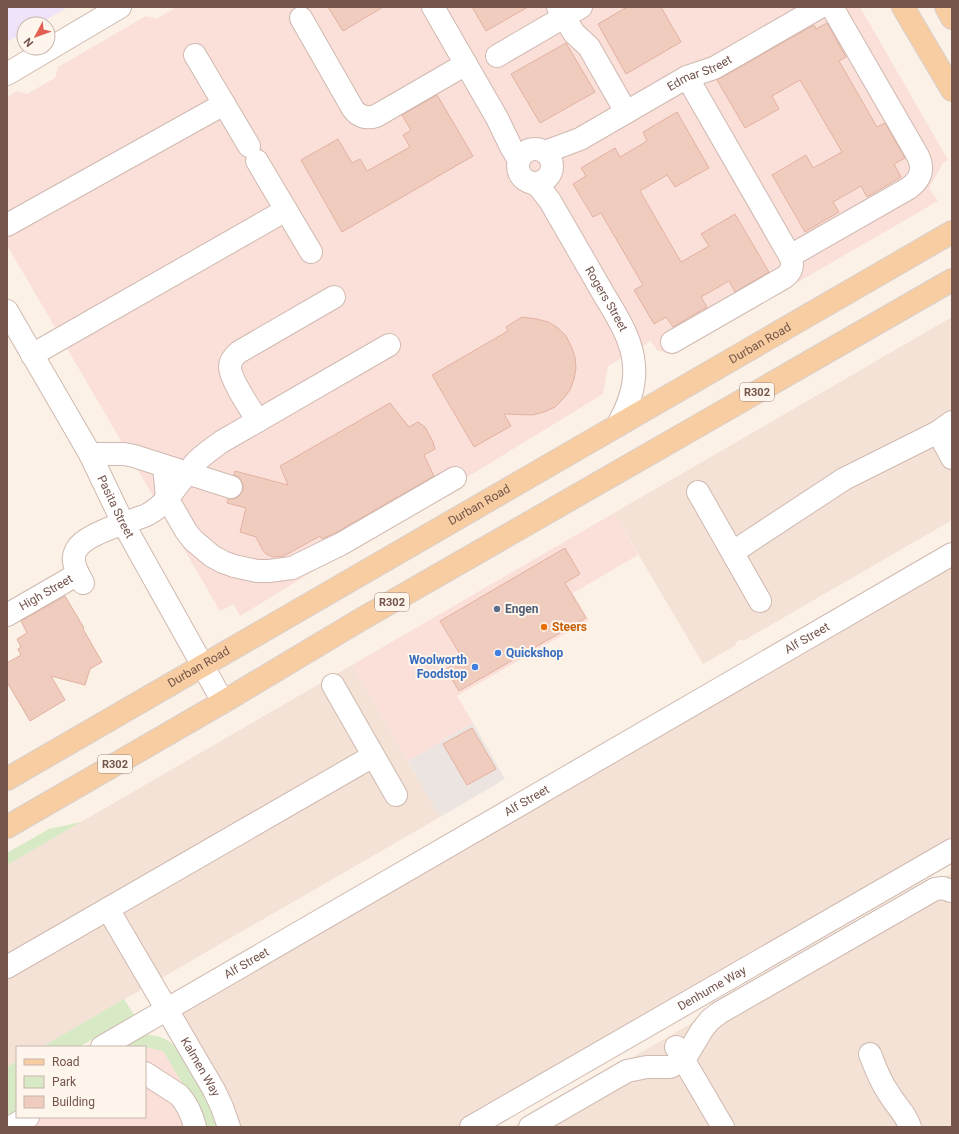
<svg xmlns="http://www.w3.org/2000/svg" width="959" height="1134" font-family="Roboto,sans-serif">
<rect width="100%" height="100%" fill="#fbf1e6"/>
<g fill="#f3e2d5">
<path d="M952,317V520L743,641L741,639L735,643L736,645L703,664L614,513Z"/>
<path d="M952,556V852L474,1127H231L170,1010Z"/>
<path d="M352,665L440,817L42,1047H17V1061L7,1067V865Z"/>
<path d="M952,873V1127H512Z"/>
</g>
<g fill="#fbe0da">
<path d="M176,7H860L948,160L943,163L929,188L938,201L672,355L657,350L651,341L608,366L603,394L240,616L234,604L220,611L7,245V97L17,91L27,94L55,78L58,67L146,16L157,19Z"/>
<path d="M614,513L638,555L573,593L589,620L457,696L473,723L408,761L352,665Z"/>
<path d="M145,1047L163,1050L196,1106L201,1127H7L20,1117H145Z"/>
</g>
<path fill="#ece4e0" d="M473,723L505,779L440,817L408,761Z"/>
<path fill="#eee3f8" d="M7,7H68L39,24H24V32L7,42Z"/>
<g fill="#d8e9c5">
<path d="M81,822L7,865V853L49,829Z"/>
<path d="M124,999L134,1015L79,1047H42Z"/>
<path d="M146,1035C159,1035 168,1039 177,1048L207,1101L218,1127H201L196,1106L163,1051L139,1046L122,1047L138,1038Z"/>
<path d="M17,1061V1117L7,1125V1067Z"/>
</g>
<g fill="#f0ccbf" stroke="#e2b1a0">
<path d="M328,7H383L343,31Z"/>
<path d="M472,7H528L486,31Z"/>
<path d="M627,7H661L681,42L626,74L598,24Z"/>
<path d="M827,23L846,57L839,61L877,127L885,123L905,158L894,164L901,177L867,197L861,186L833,202L839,212L805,232L772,175L806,155L813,168L842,152L800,80L772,96L779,109L745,128L717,80L814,25L816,29Z"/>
<path d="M566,43L595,92L540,123L511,74Z"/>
<path d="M437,95L473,156L342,232L301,160L338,139L352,163L360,159L367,171L410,147L403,135L411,130L402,115Z"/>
<path d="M677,112L709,168L675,187L667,175L640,191L681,262L709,246L701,234L735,214L769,272L735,292L729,281L701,297L707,307L673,327L666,317L654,324L634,290L643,285L601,213L593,217L573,184L586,176L581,168L615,148L620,157L647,141L643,132Z"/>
<path d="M522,317L537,319L548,322L558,328L566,336L571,346L575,357L576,368L574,379L570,390L563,399L555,407L544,412L533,415L504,414L511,426L474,447L432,375L508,331L506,327Z"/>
<path d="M390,403L409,427L418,422L425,427L433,442L435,449L424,455L434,476L335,533L322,539L320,536L284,556L273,557L266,554L262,549L256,537L240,532L246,508L227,503L228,499H234L239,496L243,490V484L240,478L234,475L235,471L288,485L280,466Z"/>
<path d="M565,548L580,574L565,583L586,618L459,691L446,669L463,659L440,621Z"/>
<path d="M65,596L84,628L83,629L102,662L90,669L85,685L51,676L65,700L30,721L7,682V663L21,655L18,649L21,647L17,639L27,633L21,621Z"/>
<path d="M472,728L496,769L467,785L443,744Z"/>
</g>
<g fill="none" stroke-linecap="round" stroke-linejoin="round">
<defs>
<g id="minor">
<path d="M433,7L497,118L511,147L519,160"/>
<path d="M558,7L574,33L589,47L626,112"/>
<path d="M301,18L353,109C359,117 367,119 376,116L466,64"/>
<path d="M195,55L249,146"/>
<path d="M497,56L581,7"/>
<path d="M7,74L120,7"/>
<circle cx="535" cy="166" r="17"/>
<path id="s1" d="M545,152L580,139L687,77L714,68L820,7"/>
<path d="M257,161L311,252"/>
<path id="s2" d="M535,184L540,188L550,201C566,229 582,257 599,286C613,311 632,336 634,365C636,387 628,407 617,426"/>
<path d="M7,225L224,104"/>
<path d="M790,256L909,188C921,179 924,169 918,156L832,7"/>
<path id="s3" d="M7,311L90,454L123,523L223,702"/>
<path d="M672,342L785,277C792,271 794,265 790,256L687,77"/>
<path d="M32,355L286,210"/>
<path d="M258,421C251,410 230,379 230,367C230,360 234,356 239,352L334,297"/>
<path d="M938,432L952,458"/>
<path d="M90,454H124L134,456L231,487"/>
<path d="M164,466L167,498L186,531L193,540L212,556L223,562L234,566L257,571H269L292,568L341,544L455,478"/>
<path d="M698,492L760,601"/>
<path d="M733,552L844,479L938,432L952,422"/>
<path d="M83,583C77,571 68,559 79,546C89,534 121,524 136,519C141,517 146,516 150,513C168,503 183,476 197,461C204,454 213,448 221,442L389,345"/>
<path id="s4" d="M7,615L78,574"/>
<path d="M333,685L396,795"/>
<path id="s5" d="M108,909L214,1090L222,1107L229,1127"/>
<path d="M7,967L373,756"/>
<path id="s6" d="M102,1047L952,554"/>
<path d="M676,1047L723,1127"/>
<path d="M870,1054C875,1067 880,1081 888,1092C895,1105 905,1112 910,1127"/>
<path d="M145,1073L179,1095C188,1105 192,1114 195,1127"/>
<path d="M11,1127L28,1117"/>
<path id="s7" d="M471,1127L952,850"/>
<path d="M530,1127L627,1071L647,1067H670L684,1060L702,1030L710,1020L719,1013L935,889L943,888L951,891"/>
</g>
<g id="major">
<path d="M903,7L952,90"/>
<path d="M946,7L952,18"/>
<path id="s8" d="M7,779C321,594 638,415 952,232"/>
<path d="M7,827L223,702L360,620L952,280"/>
</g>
</defs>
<use href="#minor" stroke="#cfb9b0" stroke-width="24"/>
<use href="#major" stroke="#d8cfcd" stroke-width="24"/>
<use href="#minor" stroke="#fff" stroke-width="22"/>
<use href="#major" stroke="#f7cda1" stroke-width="22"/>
</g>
<circle fill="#5c6f8a" stroke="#fef5ec" stroke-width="1.5" cx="497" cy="609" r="4"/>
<circle fill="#e8710a" stroke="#fef5ec" stroke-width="1.5" cx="544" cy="627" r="4"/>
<g fill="#3f7fe0" stroke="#fef5ec" stroke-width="1.5">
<circle cx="498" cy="653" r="4"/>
<circle cx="475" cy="667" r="4"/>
</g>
<g text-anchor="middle" stroke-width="4" stroke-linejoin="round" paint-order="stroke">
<g fill="#fef5ec" stroke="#9d857c" stroke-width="1">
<rect x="740" y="383" width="34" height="18" rx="3"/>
<rect x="375" y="593" width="34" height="18" rx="3"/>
<rect x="98" y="755" width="34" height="18" rx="3"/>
</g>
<g font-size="11" font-weight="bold" fill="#74554c">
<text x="757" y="396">R302</text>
<text x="392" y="606">R302</text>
<text x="115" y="768">R302</text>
</g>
<g font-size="12" fill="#74554c" stroke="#fef5ec">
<text dy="4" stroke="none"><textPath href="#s1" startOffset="174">Edmar Street</textPath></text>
<text dy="4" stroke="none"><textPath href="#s2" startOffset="136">Rogers Street</textPath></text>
<text dy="4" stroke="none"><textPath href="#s8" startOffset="870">Durban Road</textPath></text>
<text dy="4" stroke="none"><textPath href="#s8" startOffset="546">Durban Road</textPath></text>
<text dy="4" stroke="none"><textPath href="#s3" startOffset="224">Pasita Street</textPath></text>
<text dy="4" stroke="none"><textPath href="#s4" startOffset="45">High Street</textPath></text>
<text dy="4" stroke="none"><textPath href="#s6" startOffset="815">Alf Street</textPath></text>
<text dy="4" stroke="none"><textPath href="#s8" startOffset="222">Durban Road</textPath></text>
<text dy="4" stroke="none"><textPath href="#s6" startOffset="491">Alf Street</textPath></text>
<text dy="4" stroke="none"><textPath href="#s6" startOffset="167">Alf Street</textPath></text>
<text dy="4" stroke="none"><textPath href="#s7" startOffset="278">Denhume Way</textPath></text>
<text dy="4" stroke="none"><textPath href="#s5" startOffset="183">Kalmen Way</textPath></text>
</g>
<g font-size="12" font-weight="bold" fill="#4e5e75" stroke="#fef5ec" text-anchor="start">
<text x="505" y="613">Engen</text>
</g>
<g font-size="12" font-weight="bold" fill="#c56008" stroke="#fef5ec" text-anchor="start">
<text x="552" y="631">Steers</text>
</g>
<g font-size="12" font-weight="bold" fill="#366cbe" stroke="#fef5ec" text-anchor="start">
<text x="506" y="657">Quickshop</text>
<text x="467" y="664" text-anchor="end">Woolworth<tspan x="467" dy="14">Foodstop</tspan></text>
</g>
</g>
<rect width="959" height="1134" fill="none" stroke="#74554c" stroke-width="16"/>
<rect x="16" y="1046" width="130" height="72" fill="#fef5ec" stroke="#c7b5ac"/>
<rect x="24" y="1059" width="20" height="6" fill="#f7cda1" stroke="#c7b5ac"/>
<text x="52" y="1066" font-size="12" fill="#74554c">Road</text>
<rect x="24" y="1076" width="20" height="12" fill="#d8e9c5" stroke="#c7b5ac"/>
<text x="52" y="1086" font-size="12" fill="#74554c">Park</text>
<rect x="24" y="1096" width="20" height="12" fill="#f0ccbf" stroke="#c7b5ac"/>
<text x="52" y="1106" font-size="12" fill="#74554c">Building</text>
<g transform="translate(36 36) rotate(229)"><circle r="19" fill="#fef5ec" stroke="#c7b5ac"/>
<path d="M0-3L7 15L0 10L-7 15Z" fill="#e05f50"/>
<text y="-6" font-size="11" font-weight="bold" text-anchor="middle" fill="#74554c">N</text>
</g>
</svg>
